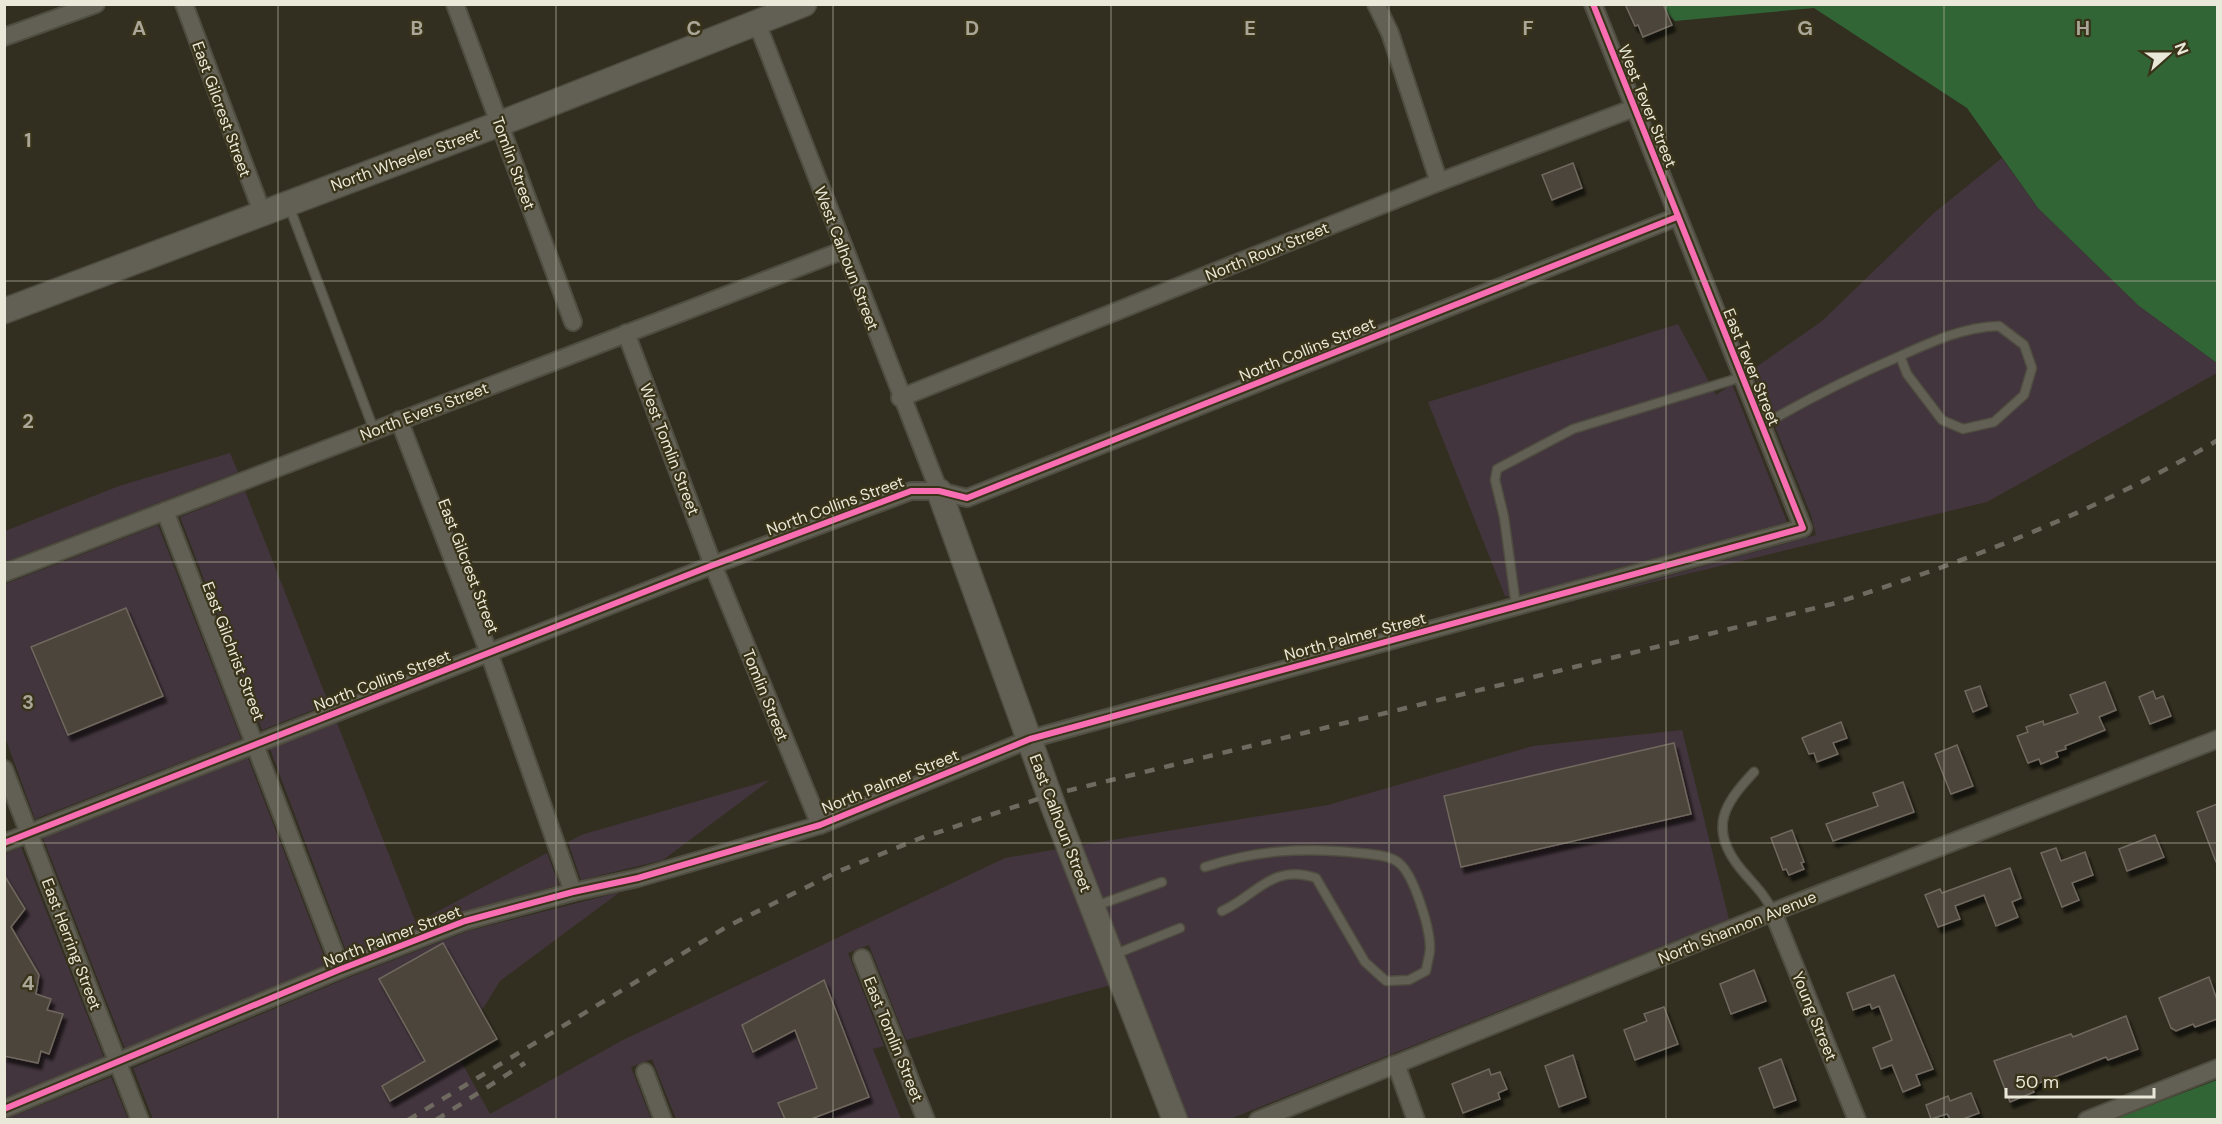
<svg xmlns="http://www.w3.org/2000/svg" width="2222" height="1124" font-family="'DM Sans',sans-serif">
<defs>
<filter id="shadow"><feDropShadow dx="3.5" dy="6" stdDeviation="1.5" flood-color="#0009"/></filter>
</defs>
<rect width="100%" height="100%" fill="#322f20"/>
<g fill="#43353d">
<path d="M2002,158L2038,208L2139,306L2217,363V373L1987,502L1595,596L1816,535L1811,515L1752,370L1822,321L1935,212Z"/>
<path d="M1678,324L1716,395L1732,384L1787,522L1513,597L1505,596L1428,402Z"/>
<path d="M230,453L238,472L5,562V531L119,486Z"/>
<path d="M245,491L329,704L262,730L180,517Z"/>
<path d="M158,525L241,739L35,819L5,737V584Z"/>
<path d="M337,723L416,923L547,853L559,885L462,912L348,956L270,749Z"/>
<path d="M1682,730L1729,919L1230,1119H1187L1081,845L1328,805L1533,746Z"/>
<path d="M248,758L327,964L125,1049L43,838Z"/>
<path d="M770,780L663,860L581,880L568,842L581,835Z"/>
<path d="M21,847L104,1058L5,1098V854Z"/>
<path d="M1058,849L1111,985L906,1040L869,945L848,953L884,1046L873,1049L901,1119H676L652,1059L631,1067L651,1119H153L133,1068L345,979L468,931L620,892L500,981L456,1052L490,1114L621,1041L1005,858Z"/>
<path d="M111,1077L128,1119H6Z"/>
</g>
<g fill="#326536">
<path d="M1659,5H2217V363L2139,306L2038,208L1967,108L1814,8L1675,21Z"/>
<path d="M2217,1080V1119H2115Z"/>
</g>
<g fill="#4b443a" stroke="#6f685e" stroke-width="1.5" filter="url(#shadow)">
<path d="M1625,4H1663L1672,25L1643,37L1638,25L1635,26Z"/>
<path d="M1573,163L1582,188L1552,200L1542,175Z"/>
<path d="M126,608L163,696L68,735L31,647Z"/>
<path d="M2105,682L2116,710L2099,717L2105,730L2065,746L2066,749L2056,752L2058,757L2041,764L2039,759L2028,763L2017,736L2028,732L2026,727L2043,721L2044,725L2078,713L2070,695Z"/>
<path d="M1980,686L1987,706L1973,712L1965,691Z"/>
<path d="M2153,691L2156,699L2163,696L2171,716L2150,724L2139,697Z"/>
<path d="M1841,722L1847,738L1833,743L1838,754L1817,762L1814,753L1809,754L1802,738Z"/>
<path d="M1674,743L1691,814L1461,867L1444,796Z"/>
<path d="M1957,745L1973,786L1951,794L1935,754Z"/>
<path d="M1903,782L1914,812L1833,841L1826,824L1878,806L1873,793Z"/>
<path d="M2217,804V862H2216L2197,812Z"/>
<path d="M1792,830L1804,862L1801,863L1804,869L1789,875L1786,869L1783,870L1771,838Z"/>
<path d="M2155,835L2164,857L2127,871L2119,849Z"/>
<path d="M2056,848L2061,861L2085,852L2093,875L2072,883L2079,900L2062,907L2041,853Z"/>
<path d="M2010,868L2021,898L2012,902L2018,917L1996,926L1984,895L1955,906L1960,919L1938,927L1925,895L1940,889L1942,893Z"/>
<path d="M4,875L25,909L11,927L39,975L36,994L51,999L47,1010L63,1014L49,1054L41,1051L38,1063L4,1056Z"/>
<path d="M443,943L497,1039L390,1101L382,1086L425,1061L379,979Z"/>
<path d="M1754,970L1766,1001L1731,1014L1720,984Z"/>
<path d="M1894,975L1933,1069L1916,1075L1920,1085L1903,1092L1892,1065L1881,1069L1873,1048L1892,1040L1879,1006L1872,1009L1870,1004L1853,1010L1847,993Z"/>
<path d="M2209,977L2217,1000V1019L2195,1027L2193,1024L2176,1031L2171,1028L2159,998Z"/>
<path d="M824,980L869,1097L811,1119H785L778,1103L817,1088L795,1030L753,1052L742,1025Z"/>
<path d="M1664,1007L1678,1044L1635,1060L1624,1030L1647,1021L1644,1014Z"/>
<path d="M2126,1016L2138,1049L2108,1060L2106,1057L2031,1086L2034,1092L2010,1102L1994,1061L2071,1034L2073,1037Z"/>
<path d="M1573,1055L1586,1097L1559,1107L1545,1066Z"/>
<path d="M1781,1059L1796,1100L1774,1108L1759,1068Z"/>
<path d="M1489,1069L1491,1075L1500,1072L1507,1089L1498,1093L1500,1099L1463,1113L1452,1084Z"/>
<path d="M1971,1093L1979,1113L1963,1119H1950L1947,1114L1931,1119L1926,1105L1948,1096L1950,1101Z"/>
</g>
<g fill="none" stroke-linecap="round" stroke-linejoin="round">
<defs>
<g id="lane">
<path d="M289,206L374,430"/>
<path d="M1761,426C1806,400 1851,377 1898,357C1931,342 1963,327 1999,326L2024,345L2032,368L2024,395L1994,422L1963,429L1942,420L1907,374L1900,356"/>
<path d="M1516,606L1504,517L1495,480L1497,469L1573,429L1742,377"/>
<path d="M1754,772C1724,804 1708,828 1740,868C1753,884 1765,894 1773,912"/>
<path d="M1205,867C1256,850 1305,847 1359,853C1370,854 1390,855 1399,863C1414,875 1430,928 1430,948C1430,955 1427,963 1426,971L1409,980L1386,981L1365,962L1316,878C1272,863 1257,895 1222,911"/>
<path d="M1093,907L1162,882"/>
<path d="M1113,955L1180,928"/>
</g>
<g id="street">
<path d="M184,4L262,212"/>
<path d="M455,4L573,322"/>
<path d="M1376,4L1390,33L1439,182"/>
<path d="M757,23L939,491"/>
<path d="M4,37L96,4"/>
<path d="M626,333L713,565L820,825"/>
<path d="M900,398L1439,182L1634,108"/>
<path d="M399,420L489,653L573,892"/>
<path d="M165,511L341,969"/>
<path d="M4,573L844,250"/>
<path d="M4,769L140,1120"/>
<path d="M4,843L713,565L911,491H939L967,498L1677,217"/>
<path d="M1773,912L1857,1120"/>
<path d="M862,958L926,1120"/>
<path d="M1396,1064L1416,1120"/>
<path d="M645,1072L663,1120"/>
<path d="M4,1109L341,969L465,921L573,892L638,878L820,825L1030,739L1803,528L1593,4"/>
<path d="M1258,1120L1773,912L2218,739"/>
<path d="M2087,1120L2218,1068"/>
</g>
<g id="secondary">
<path d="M4,311L499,124L804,4"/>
<path d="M939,491L1054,808L1175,1120"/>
</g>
</defs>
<use href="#lane" stroke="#4f4d40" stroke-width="11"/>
<use href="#street" stroke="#4f4d40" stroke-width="20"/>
<use href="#secondary" stroke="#4f4d40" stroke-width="27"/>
<use href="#lane" stroke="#626055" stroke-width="8"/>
<use href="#street" stroke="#626055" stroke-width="16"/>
<use href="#secondary" stroke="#626055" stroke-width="24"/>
<g stroke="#6e6a60" stroke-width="4.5" stroke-dasharray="10 10" stroke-linecap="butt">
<path d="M408,1120L728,926L837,872L921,838L1050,795L1832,604C1966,562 2096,512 2218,440"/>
<path d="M436,1120L525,1063"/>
</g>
<defs>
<g id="cycleway">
<path d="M4,843L713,565L911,491H939L967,498L1677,217"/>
<path d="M4,1109L341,969L465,921L573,892L638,878L820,825L1030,739L1803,528L1593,4"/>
</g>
</defs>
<use href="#cycleway" stroke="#393419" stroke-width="10"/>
<use href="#cycleway" stroke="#f96db3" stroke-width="6"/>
</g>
<path fill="none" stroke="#aaa798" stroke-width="1.5" stroke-opacity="0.55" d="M278,4V1120M556,4V1120M833,4V1120M1111,4V1120M1389,4V1120M1666,4V1120M1944,4V1120M4,281H2218M4,562H2218M4,843H2218"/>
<g text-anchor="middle" stroke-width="4.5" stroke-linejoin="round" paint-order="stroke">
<g font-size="16" fill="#eae8d8" stroke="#393419">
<text transform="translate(1648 106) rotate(68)" y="6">West Tever Street</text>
<text transform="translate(222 109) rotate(70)" y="6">East Gilcrest Street</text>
<text transform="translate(405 159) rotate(-20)" y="6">North Wheeler Street</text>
<text transform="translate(514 163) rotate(70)" y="6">Tomlin Street</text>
<text transform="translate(1267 251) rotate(-22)" y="6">North Roux Street</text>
<text transform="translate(847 258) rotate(69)" y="6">West Calhoun Street</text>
<text transform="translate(1307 349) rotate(-22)" y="6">North Collins Street</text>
<text transform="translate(1752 367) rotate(68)" y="6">East Tever Street</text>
<text transform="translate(424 411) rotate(-21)" y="6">North Evers Street</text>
<text transform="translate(670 449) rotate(69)" y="6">West Tomlin Street</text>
<text transform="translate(835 505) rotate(-20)" y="6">North Collins Street</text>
<text transform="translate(469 566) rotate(69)" y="6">East Gilcrest Street</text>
<text transform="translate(1355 636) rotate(-15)" y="6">North Palmer Street</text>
<text transform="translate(234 651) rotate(69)" y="6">East Gilchrist Street</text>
<text transform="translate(382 680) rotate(-21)" y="6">North Collins Street</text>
<text transform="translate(766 695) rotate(68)" y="6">Tomlin Street</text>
<text transform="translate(890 781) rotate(-22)" y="6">North Palmer Street</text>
<text transform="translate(1061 823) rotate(69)" y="6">East Calhoun Street</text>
<text transform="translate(1737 927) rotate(-22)" y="6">North Shannon Avenue</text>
<text transform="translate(392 936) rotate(-21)" y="6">North Palmer Street</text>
<text transform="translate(72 944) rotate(69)" y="6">East Herring Street</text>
<text transform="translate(1815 1016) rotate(68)" y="6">Young Street</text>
<text transform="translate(894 1039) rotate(68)" y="6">East Tomlin Street</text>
</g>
</g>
<g font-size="20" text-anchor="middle" font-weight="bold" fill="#aaa798" stroke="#393419" stroke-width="4.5" stroke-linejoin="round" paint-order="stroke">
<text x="139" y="35">A</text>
<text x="417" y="35">B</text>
<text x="694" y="35">C</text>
<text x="972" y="35">D</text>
<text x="1250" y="35">E</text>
<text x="1528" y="35">F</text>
<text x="1805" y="35">G</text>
<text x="2083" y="35">H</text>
<text x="28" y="147">1</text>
<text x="28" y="428">2</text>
<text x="28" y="709">3</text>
<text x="28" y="990">4</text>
</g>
<rect width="2222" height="1124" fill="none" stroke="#eae8d8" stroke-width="12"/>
<g transform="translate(2168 54) rotate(69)" stroke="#393419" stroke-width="4.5" paint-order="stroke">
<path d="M0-4.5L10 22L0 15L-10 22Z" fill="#eae8d8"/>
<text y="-9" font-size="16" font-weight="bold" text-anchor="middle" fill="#eae8d8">N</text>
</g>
<path d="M2006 1088v9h148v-9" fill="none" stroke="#eae8d8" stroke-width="3"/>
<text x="2015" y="1088" font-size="18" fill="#eae8d8" stroke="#393419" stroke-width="4.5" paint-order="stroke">50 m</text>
</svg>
